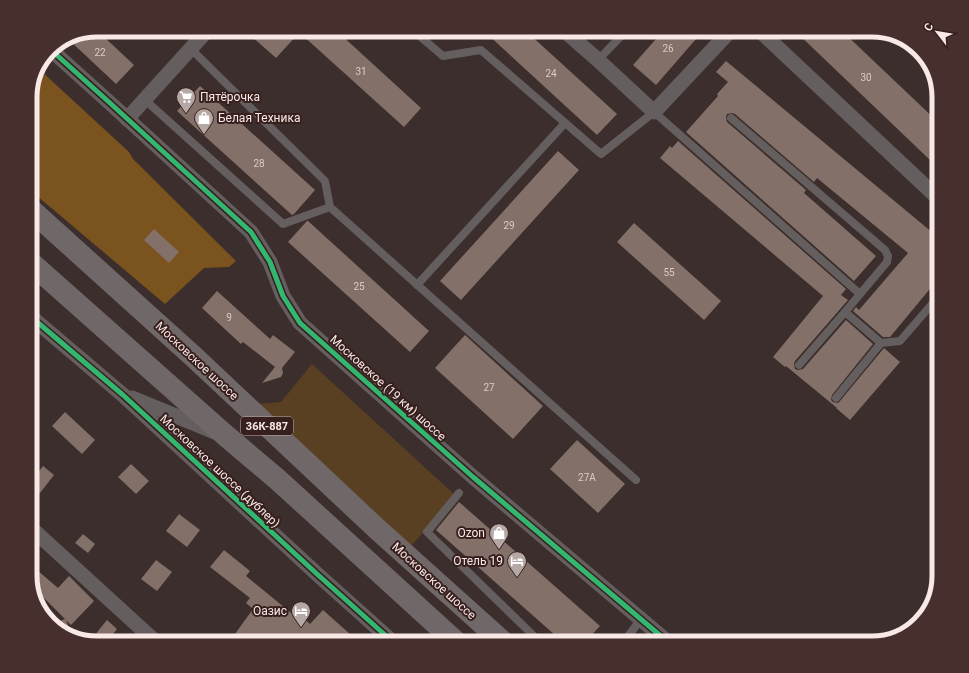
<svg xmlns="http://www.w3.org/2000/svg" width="969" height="673" font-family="Roboto,sans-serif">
<rect width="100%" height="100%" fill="#3b2e2c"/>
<path fill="#594022" d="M312,364L456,496L411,546L257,404L281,402Z"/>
<path fill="#7b531e" d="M40,70L129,152L133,159L236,261L229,267L204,268L165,304L30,190V93Z"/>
<g fill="#837068">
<path d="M794,30H841L939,123V150L930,160Z"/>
<path d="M663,31H703L656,85L633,65Z"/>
<path d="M485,32H527L617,114L597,135Z"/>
<path d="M339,33L421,108L404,127L301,34Z"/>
<path d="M249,34H298L276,58Z"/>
<path d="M72,35H102L134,65L116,84L67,38Z"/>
<path d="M726,61L939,238V278L890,337H883L853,311L856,307L859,310L908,253L817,178L814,182L735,114L732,113L727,114L726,117L727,122L806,190L804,193L876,256L854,281L686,132L718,96L717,94L728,82L716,72Z"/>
<path d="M200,86L315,190L294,214L292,215L177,111Z"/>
<path d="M678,141L846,289L841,295L848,300L795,361L794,364L795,369L798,370L803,369L846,320L873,344L832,395L831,400L833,402L838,403L840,401L884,348L900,362L850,420L836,408H837L786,366L785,367L773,357L823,296L660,158L670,146L672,148Z"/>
<path d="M558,151L579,170L461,300L440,281Z"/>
<path d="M307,221H308L429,331L410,352L288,242Z"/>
<path d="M634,223L721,301L704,320L617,242Z"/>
<path d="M154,229L179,252L169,263L144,240Z"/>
<path d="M217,291L270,339L273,335L295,352L282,368L283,373L281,377L262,383L275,367L243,342L241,344L202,308Z"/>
<path d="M465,335L543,406L513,439L435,368Z"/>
<path d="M65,412L95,440L82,454L52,426Z"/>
<path d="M577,440L625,484L598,513L550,469Z"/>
<path d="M131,464L149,481L136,494L118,477Z"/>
<path d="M43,466L54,475L40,493L30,485V483Z"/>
<path d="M459,502L600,626L584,643H564L436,530Z"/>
<path d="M179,514L200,530L187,547L166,531Z"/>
<path d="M83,534L95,544L88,553L75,543Z"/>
<path d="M224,550L250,571L246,576L296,617L299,614L310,624L323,610L351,635L343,643H247L235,634L253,609L246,603L250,598L210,567Z"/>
<path d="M156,560L172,572L157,591L141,579Z"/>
<path d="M30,564L58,588L69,576L94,601L71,625L66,620L72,635L60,632L52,624L65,619L32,586L30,580Z"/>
<path d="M107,620L117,629L106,643H97L90,641Z"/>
</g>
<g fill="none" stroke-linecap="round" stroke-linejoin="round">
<g stroke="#655e5f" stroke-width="8">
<path d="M416,33L443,56L481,50L601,154L654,112L860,294"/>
<path d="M191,49L325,181L330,207L636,480"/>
<path d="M598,60L625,32"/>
<path d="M145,100L283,224L330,207"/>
<path d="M731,118L885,250L888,256L887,262L845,312L799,365"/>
<path d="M417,285L565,123"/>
<path d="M881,343L900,341L939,296"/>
<path d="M836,398L881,343L845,312"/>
<path d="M459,493L427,532L541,643"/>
<path d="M623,643L641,619"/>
</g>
<g stroke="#655e5f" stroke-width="15">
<path d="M760,31L939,199"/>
<path d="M566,32L598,60L654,112L730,31"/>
<path d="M50,49L110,103L251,232L270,262L283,296L300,323L473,477L669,643"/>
<path d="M127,119L204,34"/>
<path d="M30,316L123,395L317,574L394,643"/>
<path d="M132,398L215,432"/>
<path d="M30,527L157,643"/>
</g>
<g stroke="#6f6768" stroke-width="22">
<path d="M30,209L194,357L376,528L504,643"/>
<path d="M30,262L225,435L277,479L457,643"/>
</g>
<defs>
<g id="cycleway">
<path d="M50,49L110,103L251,232L270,262L283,296L300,323L473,477L669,643"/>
<path d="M30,316L123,395L317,574L394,643"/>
</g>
</defs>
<use href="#cycleway" stroke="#361f1d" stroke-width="8"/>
<use href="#cycleway" stroke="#33b770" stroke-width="5"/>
</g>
<defs>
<symbol id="supermarket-pin" viewBox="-11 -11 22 30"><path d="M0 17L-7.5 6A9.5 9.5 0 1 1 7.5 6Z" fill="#b6a8a5" stroke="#361f1d"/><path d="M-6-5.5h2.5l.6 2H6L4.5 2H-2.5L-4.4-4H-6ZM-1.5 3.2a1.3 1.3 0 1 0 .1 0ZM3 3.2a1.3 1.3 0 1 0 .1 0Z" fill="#fff"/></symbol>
<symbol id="shop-pin" viewBox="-11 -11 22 30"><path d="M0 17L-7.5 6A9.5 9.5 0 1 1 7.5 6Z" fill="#b6a8a5" stroke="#361f1d"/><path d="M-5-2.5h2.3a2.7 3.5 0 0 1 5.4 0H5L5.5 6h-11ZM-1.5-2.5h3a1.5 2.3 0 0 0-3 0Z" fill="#fff"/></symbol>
<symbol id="hotel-pin" viewBox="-11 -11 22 30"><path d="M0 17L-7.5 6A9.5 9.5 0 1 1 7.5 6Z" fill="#b6a8a5" stroke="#361f1d"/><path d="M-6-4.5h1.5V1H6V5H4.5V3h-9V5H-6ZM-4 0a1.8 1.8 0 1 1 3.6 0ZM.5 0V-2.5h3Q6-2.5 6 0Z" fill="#fff"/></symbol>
</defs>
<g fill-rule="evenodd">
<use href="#supermarket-pin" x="175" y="86" width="22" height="30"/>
<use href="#shop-pin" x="193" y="107" width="22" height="30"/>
<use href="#shop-pin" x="488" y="522" width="22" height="30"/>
<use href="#hotel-pin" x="506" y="550" width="22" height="30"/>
<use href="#hotel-pin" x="290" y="600" width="22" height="30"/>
</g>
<g text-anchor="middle" stroke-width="4" stroke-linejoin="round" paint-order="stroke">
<g font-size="10" fill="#dccbc6">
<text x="668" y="52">26</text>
<text x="100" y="56">22</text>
<text x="361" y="75">31</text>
<text x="551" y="77">24</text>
<text x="866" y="81">30</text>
<text x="259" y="167">28</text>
<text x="509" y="229">29</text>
<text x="669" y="276">55</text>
<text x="359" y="290">25</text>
<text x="229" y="321">9</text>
<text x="489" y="391">27</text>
<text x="587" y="481">27А</text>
</g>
<rect fill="#361f1d" stroke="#beacaa" stroke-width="1" x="241" y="417" width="52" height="18" rx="3"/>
<g font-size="11" font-weight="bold" fill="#f9e9e6">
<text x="267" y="430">36К-887</text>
</g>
<g font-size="12" fill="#f9e9e6" stroke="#361f1d" text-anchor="end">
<text x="200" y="101" text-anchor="start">Пятёрочка</text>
<text x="218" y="122" text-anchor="start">Белая Техника</text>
<text x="485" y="537">Ozon</text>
<text x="503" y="565">Отель 19</text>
<text x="287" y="615">Оазис</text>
</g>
<g font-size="12" fill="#f9e9e6" stroke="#361f1d">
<text transform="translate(197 361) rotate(43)" y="4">Московское шоссе</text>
<text transform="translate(388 388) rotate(42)" y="4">Московское (19 км) шоссе</text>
<text transform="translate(220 471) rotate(43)" y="4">Московское шоссе (дублер)</text>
<text transform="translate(434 581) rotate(42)" y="4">Московское шоссе</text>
</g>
</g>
<path d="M0 0H969V673H0ZM97 37H872A60 60 0 0 1 932 97V576A60 60 0 0 1 872 636H97A60 60 0 0 1 37 576V97A60 60 0 0 1 97 37Z" fill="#462f2d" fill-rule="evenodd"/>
<path fill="none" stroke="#f9e9e6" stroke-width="5" d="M97 37H872A60 60 0 0 1 932 97V576A60 60 0 0 1 872 636H97A60 60 0 0 1 37 576V97A60 60 0 0 1 97 37Z"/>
<g transform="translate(937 32) rotate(301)" stroke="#361f1d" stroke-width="3" paint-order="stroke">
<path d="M0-3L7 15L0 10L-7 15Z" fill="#f9e9e6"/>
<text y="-6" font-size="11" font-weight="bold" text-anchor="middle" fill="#f9e9e6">С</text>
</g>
</svg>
